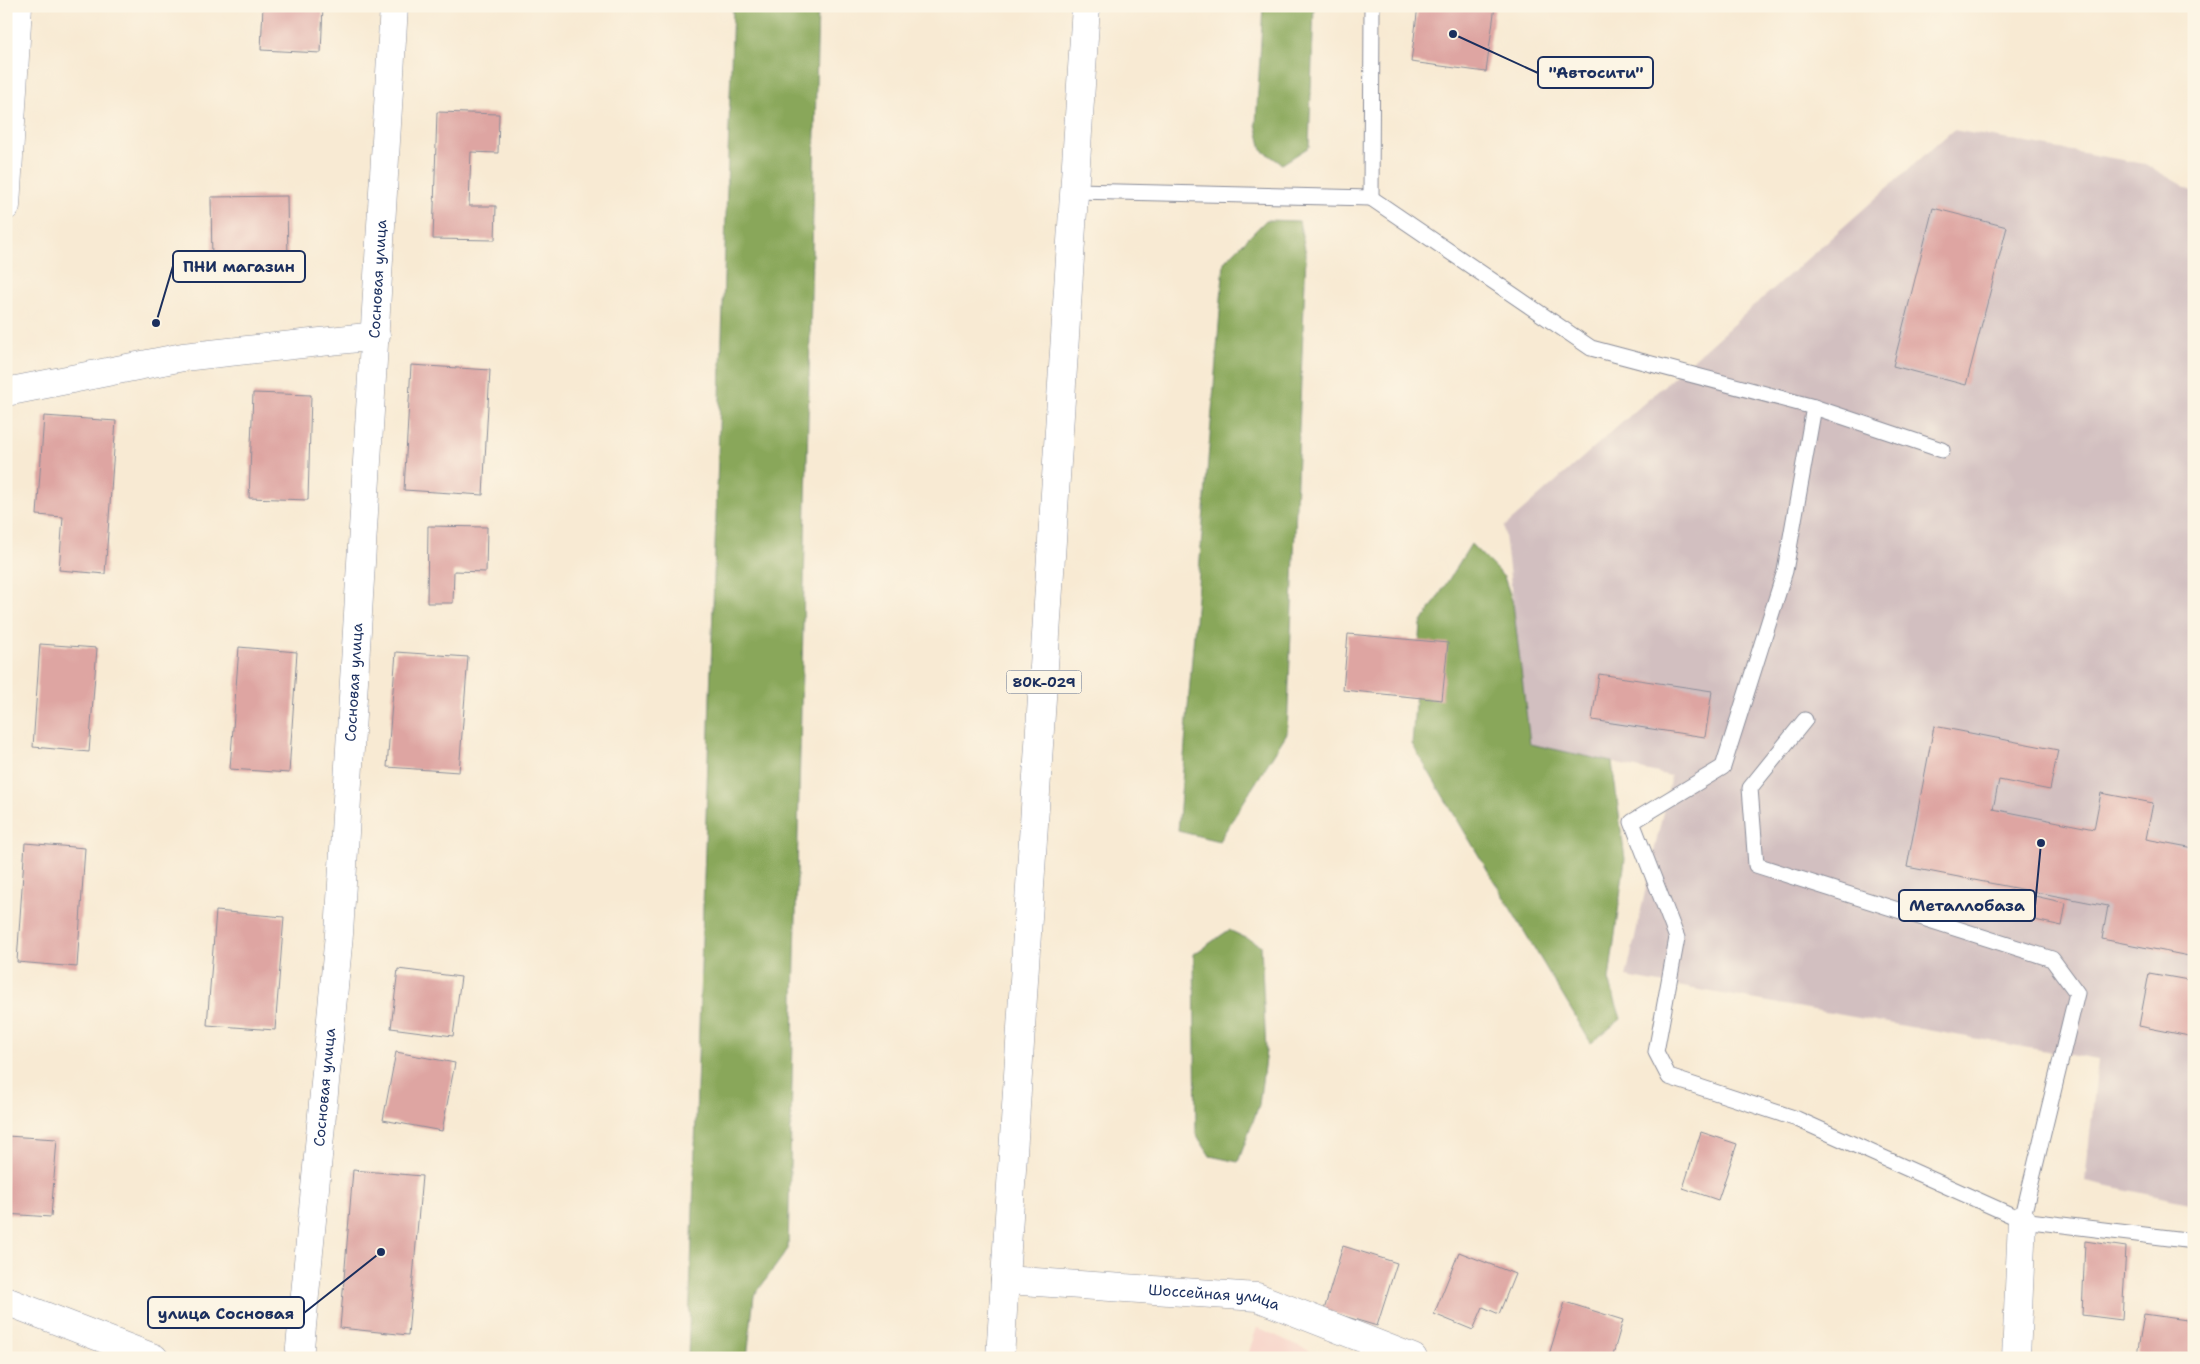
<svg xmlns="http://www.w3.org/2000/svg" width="2200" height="1364" font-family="'Shantell Sans',sans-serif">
<rect width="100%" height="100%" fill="#fcf5e5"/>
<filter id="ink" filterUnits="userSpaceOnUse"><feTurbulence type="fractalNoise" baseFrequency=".02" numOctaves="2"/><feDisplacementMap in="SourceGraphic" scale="10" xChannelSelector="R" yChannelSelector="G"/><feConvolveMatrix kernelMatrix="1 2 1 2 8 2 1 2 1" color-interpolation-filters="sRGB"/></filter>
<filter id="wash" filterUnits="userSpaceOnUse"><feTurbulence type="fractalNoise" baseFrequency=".0096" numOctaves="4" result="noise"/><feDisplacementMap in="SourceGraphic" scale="20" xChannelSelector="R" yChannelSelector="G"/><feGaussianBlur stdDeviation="1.12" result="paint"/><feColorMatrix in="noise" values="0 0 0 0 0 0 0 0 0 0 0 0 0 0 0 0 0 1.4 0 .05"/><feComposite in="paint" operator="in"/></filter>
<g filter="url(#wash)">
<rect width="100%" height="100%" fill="#f8ead3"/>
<path fill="#f7d1c7" d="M1257,1327L1325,1358H1247Z"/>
<path fill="#d2bfc0" d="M1953,130L2145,164L2194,192V1204L2085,1181L2098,1060L1626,977L1671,776L1530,744L1504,527Z"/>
<g fill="#89a75a" stroke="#526b5c">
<path d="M733,6H818L788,1249L754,1296L747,1358H688Z"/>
<path d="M1263,6H1314L1309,147L1282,164L1262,150L1256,124Z"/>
<path d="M1266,220L1299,221L1306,254L1287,733L1219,841L1178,831L1224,262Z"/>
<path d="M1471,544L1504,577L1513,603L1530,744L1612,762L1625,859L1609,980L1621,1019L1591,1043L1412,744L1421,624Z"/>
<path d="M1229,930L1261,945L1266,1051L1259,1105L1238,1162L1210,1156L1196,1134L1194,954Z"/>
</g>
<g id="blocks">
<g fill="#dea5a2">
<path d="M263,6H323L321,53L261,50Z"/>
<path d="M1418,6H1495L1486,72L1411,62Z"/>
<path d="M437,112L499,114L498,153L471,152L469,206H496L495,240L433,239Z"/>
<path d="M287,196L288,262L212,263L211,197Z"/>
<path d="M1933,208L2007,227L1966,385L1893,366Z"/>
<path d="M411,365L490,370L483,495L404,490Z"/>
<path d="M253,393L311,395L308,500L249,498Z"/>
<path d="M44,416L116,421L105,574L59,570L63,517L37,515Z"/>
<path d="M428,526L487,527L486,572L454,571L453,603H427Z"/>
<path d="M1348,634L1448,643L1442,700L1343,690Z"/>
<path d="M40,644L97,648L89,752L33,747Z"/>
<path d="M239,647L297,652L289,773L230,769Z"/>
<path d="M396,652L468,657L459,772L387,767Z"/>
<path d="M1599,674L1712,691L1705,737L1592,720Z"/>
<path d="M1934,726L2058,750L2050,790L1999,780L1993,809L2094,829L2101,793L2153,803L2146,839L2194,848V957L2102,939L2108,906L1907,867Z"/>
<path d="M25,843L85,848L77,967L17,962Z"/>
<path d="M2008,890L2066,903L2062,926L2003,913Z"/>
<path d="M216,911L284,917L275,1030L207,1025Z"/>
<path d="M398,969L461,977L453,1036L391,1028Z"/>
<path d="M2149,973L2194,981V1037L2139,1026Z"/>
<path d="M396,1052L455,1063L442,1131L383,1120Z"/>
<path d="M1701,1132L1737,1144L1718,1200L1683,1188Z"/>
<path d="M6,1136L57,1139L51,1217L6,1214Z"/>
<path d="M353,1170L422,1176L408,1335L340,1328Z"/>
<path d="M2085,1241L2126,1247L2122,1320L2082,1315Z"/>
<path d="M1343,1246L1397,1263L1377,1326L1324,1310Z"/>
<path d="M1459,1252L1515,1274L1499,1314L1483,1307L1473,1330L1434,1314Z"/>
<path d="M1565,1302L1623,1320L1612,1358H1548Z"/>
<path d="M2144,1314L2194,1321L2189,1358H2159L2137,1355Z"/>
</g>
</g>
</g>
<g filter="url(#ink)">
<use href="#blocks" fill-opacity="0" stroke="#8a8c98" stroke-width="1"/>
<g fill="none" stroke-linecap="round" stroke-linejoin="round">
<defs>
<g id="service">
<path d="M1076,191L1371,198L1372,6"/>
<path d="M1371,198L1591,348L1814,407L1942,450"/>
<path d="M1814,407L1785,571L1723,767L1632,822L1677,938L1656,1052L1669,1077L1797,1119L2022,1220L2194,1241"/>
<path d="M1805,720L1750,788L1756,865L2052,959L2077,993L2022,1220"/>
</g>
<g id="minor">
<path d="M6,206L18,6"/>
<path d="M6,392L183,357L376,336"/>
<path id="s1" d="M1005,1280L1257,1297L1413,1358"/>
<path d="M6,1301L154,1358"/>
<path id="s2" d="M299,1358L339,934L394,6"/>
<path d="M2016,1358L2022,1220"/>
</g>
<path id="primary" d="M1000,1358L1086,6"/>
</defs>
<use href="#service" stroke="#8a8c98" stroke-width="17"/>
<use href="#minor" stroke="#8a8c98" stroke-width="29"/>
<use href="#primary" stroke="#8a8c98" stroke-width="29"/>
<use href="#service" stroke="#fff" stroke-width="15"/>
<use href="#minor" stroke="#fff" stroke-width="28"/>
<use href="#primary" stroke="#fff" stroke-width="28"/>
</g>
</g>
<g text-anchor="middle" stroke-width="4" stroke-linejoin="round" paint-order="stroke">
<rect fill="#fcf5e5" stroke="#5e6a86" stroke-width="1" x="1006.5" y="670.5" width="75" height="23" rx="4"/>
<g font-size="14" font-weight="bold" fill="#1b2f5e">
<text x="1044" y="687">80К-029</text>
</g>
<g font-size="15" fill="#1b2f5e" stroke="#fcf5e5">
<text dy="5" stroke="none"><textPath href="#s2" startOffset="1082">Сосновая улица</textPath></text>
<text dy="5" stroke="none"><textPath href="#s2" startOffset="678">Сосновая улица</textPath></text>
<text dy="5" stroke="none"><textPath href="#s2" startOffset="272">Сосновая улица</textPath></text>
<text dy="5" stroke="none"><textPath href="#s1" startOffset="210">Шоссейная улица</textPath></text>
</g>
</g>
<path fill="none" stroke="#1b2f5e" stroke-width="2" d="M1453 34L1538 73M156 323L173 266M2041 843L2035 906M381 1252L304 1313"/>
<g fill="#1b2f5e" stroke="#fcf5e5" stroke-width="2">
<circle cx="1453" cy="34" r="5"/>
<circle cx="156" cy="323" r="5"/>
<circle cx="2041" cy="843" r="5"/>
<circle cx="381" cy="1252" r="5"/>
</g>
<g fill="#fcf5e5" stroke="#1b2f5e" stroke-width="2">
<rect x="1538" y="57" width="115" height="31" rx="5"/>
<rect x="173" y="251" width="132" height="31" rx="5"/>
<rect x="1899" y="890" width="136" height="31" rx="5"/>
<rect x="148" y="1297" width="156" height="31" rx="5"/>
</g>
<g font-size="16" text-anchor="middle" font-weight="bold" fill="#1b2f5e">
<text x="1596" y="78">"Автосити"</text>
<text x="239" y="272">ПНИ магазин</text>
<text x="1967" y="911">Металлобаза</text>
<text x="226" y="1319">улица Сосновая</text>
</g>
<rect width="2200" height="1364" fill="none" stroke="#fcf5e5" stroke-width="25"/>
</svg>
